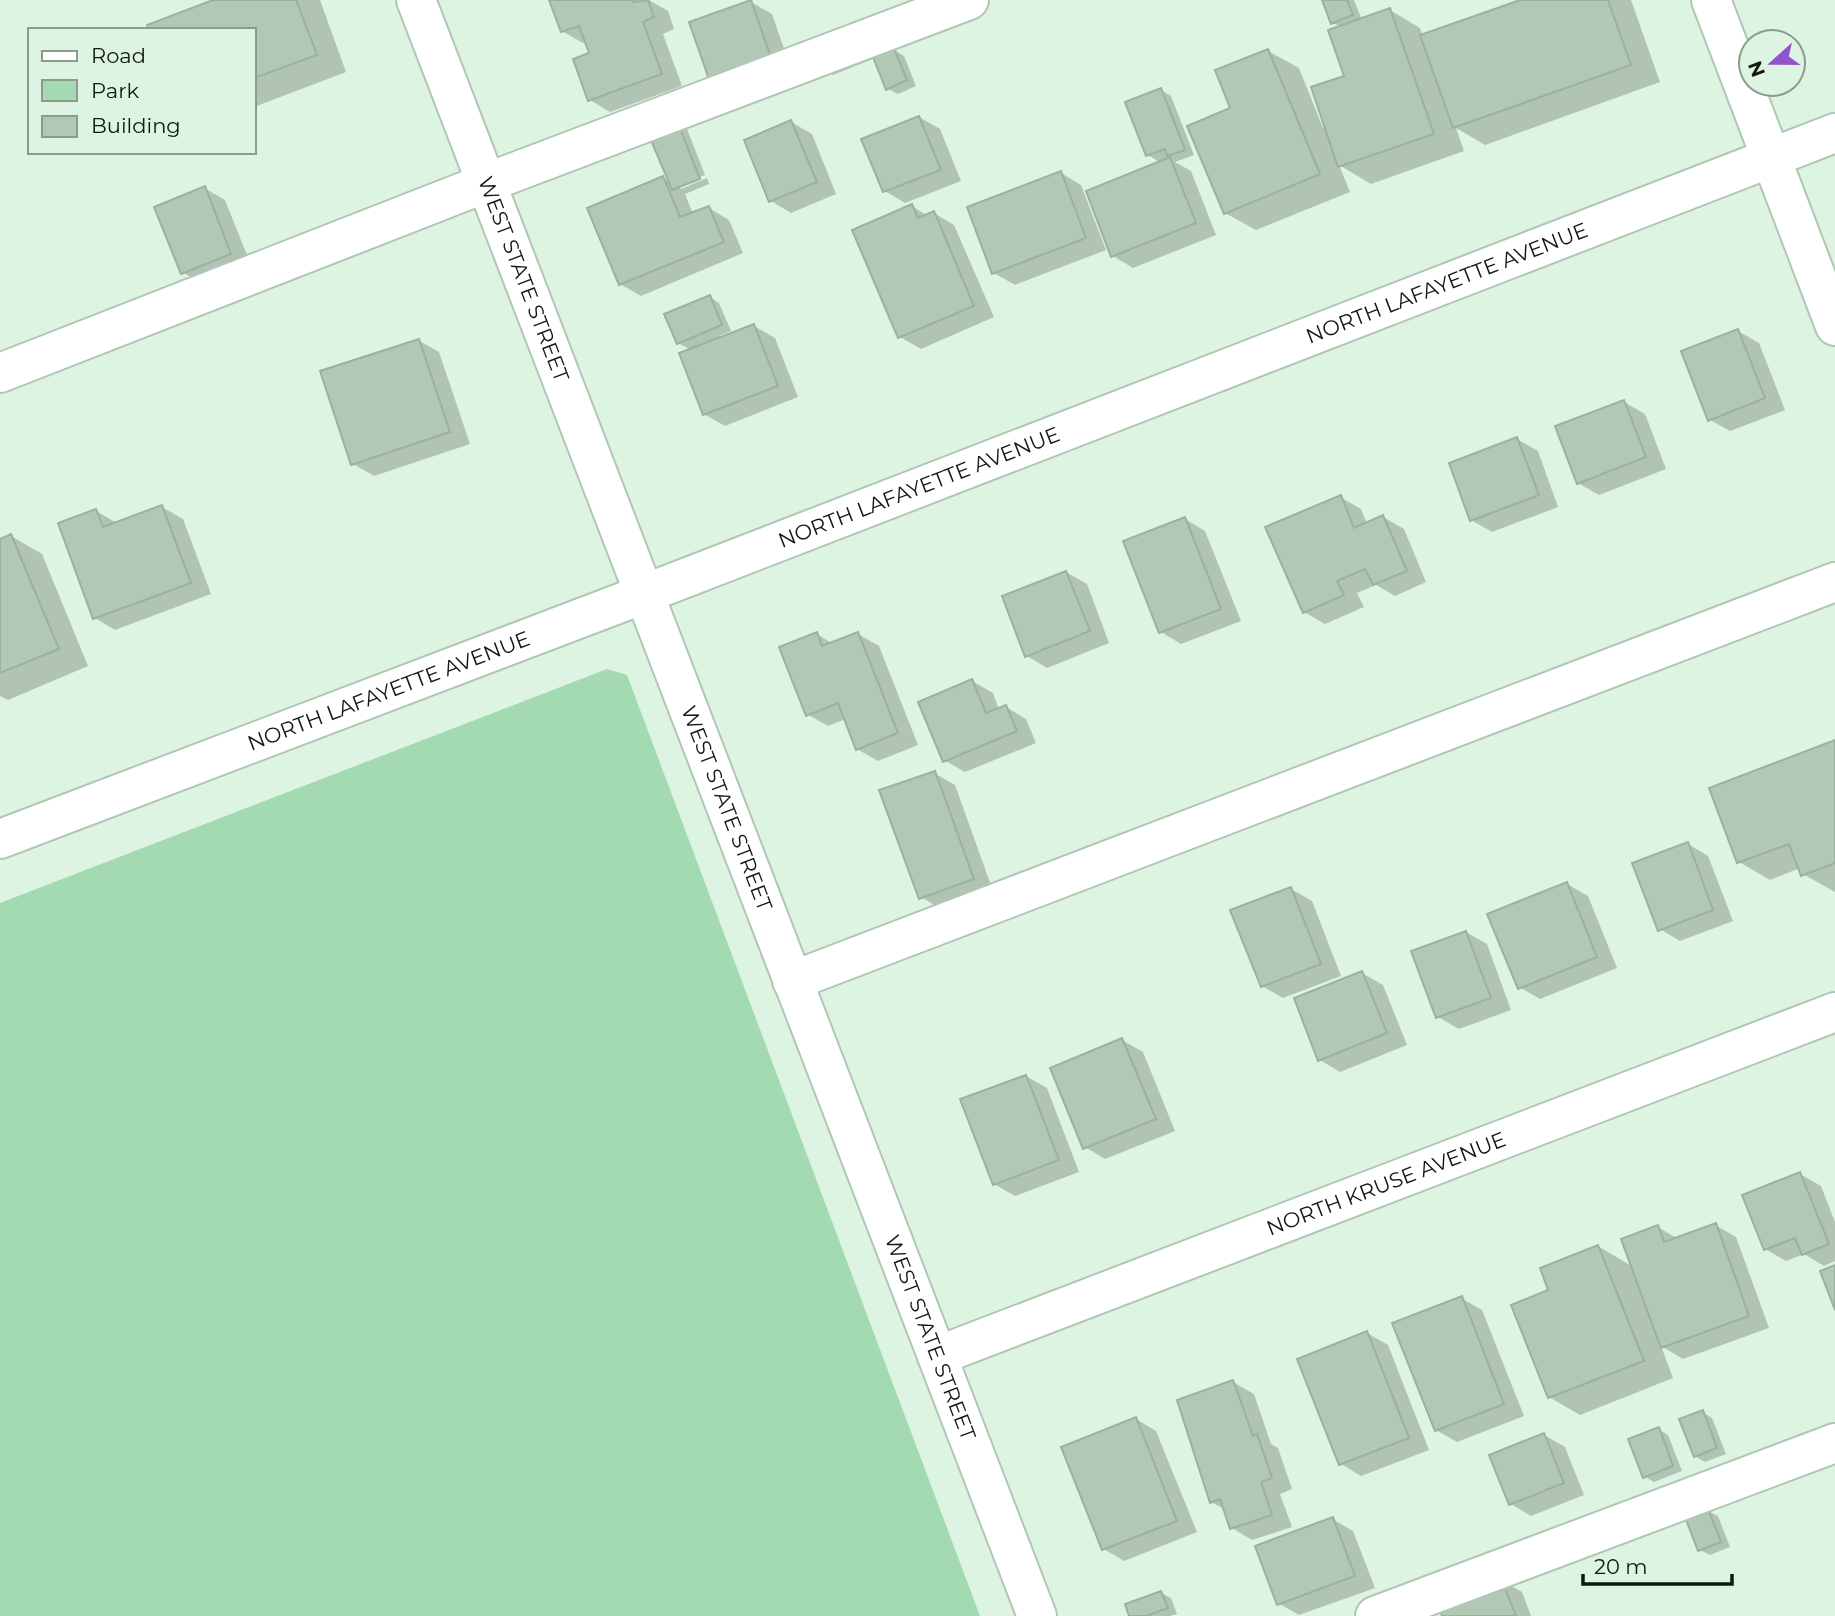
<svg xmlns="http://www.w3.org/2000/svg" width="1835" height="1616" font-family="Montserrat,sans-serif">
<rect width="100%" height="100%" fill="#ddf4e2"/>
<path fill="#a4dab2" d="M607,669L627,675L980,1616H0V903Z"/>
<g fill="#0003">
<path d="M218,0H320L346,72L254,107V30Z"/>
<path d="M551,0H649L668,11L674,29L663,34L682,86L610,112L590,100L592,54L587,41L583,43L562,31Z"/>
<path d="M1324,0H1354L1362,20L1390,10L1420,28L1423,36L1525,0H1631L1660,82L1485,145L1456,128L1464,151L1371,184L1339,165L1350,192L1256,230L1225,213L1232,109L1268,51L1299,68L1323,128L1326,127L1346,77L1341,27L1333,23Z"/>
<path d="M751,2L772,14L793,75L713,84Z"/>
<path d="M894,50L904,56L916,86L898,94L888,89L875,58L833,75L823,69Z"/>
<path d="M1161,90L1171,96L1194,155L1175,162L1191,171L1216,235L1133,268L1113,256L1161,163L1148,155Z"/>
<path d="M919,117L940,129L961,181L905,203L885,191Z"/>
<path d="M791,122L812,134L836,194L791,213L771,201Z"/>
<path d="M677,123L687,129L705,175L678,186L681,189L707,178L709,184L685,194L693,214L709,208L729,220L743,253L641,296L620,284L663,178L671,183Z"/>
<path d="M1061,173L1081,185L1106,250L1015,285L994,273Z"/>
<path d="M204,188L225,200L251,265L203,284L182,272Z"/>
<path d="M912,206L928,216L934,213L954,225L994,317L921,349L900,337Z"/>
<path d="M710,297L719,303L731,331L719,336L721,339L754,326L775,338L798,397L725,426L704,414L691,350L678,343Z"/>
<path d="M1738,331L1759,343L1785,410L1730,431L1710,420Z"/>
<path d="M418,340L439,352L470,444L374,476L353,464Z"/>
<path d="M1624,402L1645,414L1666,469L1599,495L1578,483Z"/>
<path d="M1517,439L1538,451L1558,507L1492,532L1471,520Z"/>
<path d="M1340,497L1361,509L1367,524L1383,517L1404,529L1426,582L1395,596L1376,585L1357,593L1364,607L1325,624L1304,612Z"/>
<path d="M162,507L183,519L211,594L115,630L95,618L96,511L117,523Z"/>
<path d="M1185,519L1205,531L1241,621L1181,644L1161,632Z"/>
<path d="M11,536L42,554L88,666L8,700L0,696V541Z"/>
<path d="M1066,572L1087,584L1109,643L1047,668L1027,656Z"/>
<path d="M817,634L833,644L858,634L879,646L918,745L878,761L857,749L846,719L828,726L807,714Z"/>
<path d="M972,681L993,693L999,710L1006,707L1026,719L1036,743L965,772L944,760Z"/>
<path d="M1835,742V892L1803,874L1800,868L1770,880L1739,862Z"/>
<path d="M934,773L955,785L993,891L941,909L921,897Z"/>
<path d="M1688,844L1708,856L1733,921L1680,941L1660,929Z"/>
<path d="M1567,884L1588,896L1617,968L1540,999L1519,987Z"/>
<path d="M1291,889L1312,901L1341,976L1283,998L1262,986Z"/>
<path d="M1466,932L1487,944L1511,1010L1459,1029L1438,1017Z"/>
<path d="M1362,973L1383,985L1407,1045L1340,1072L1320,1060Z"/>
<path d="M1122,1040L1143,1052L1175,1131L1105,1159L1085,1147Z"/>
<path d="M1026,1076L1047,1088L1079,1172L1015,1196L994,1184Z"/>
<path d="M1800,1174L1821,1186L1835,1222V1261L1824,1266L1804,1254L1786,1261L1765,1249Z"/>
<path d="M1715,1225L1736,1237L1769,1328L1683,1359L1661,1346L1673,1378L1580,1415L1549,1397L1598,1246L1633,1267L1658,1227L1678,1239Z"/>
<path d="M1461,1298L1482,1310L1524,1416L1457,1442L1436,1430Z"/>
<path d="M1367,1333L1388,1345L1429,1450L1361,1476L1341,1464Z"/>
<path d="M1233,1382L1254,1394L1271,1444L1278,1448L1292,1489L1280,1494L1292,1527L1252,1540L1232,1528L1226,1510L1211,1502Z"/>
<path d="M1702,1412L1712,1418L1726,1454L1705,1462L1695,1456Z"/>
<path d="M1136,1419L1156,1431L1197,1532L1124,1561L1104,1549Z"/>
<path d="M1658,1429L1668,1435L1682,1471L1654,1482L1644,1476Z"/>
<path d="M1544,1435L1565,1447L1584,1495L1531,1516L1511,1504Z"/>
<path d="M1708,1511L1718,1516L1730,1547L1710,1555L1700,1550Z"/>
<path d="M1332,1519L1353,1531L1375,1588L1299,1615L1278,1603Z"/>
<path d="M1501,1580L1522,1592L1531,1616H1444Z"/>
<path d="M1161,1593L1171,1598L1177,1614L1170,1616H1131Z"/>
</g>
<g fill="#b1c8b7" stroke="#9bb1a0" stroke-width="2">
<path d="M213,0H296L317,55L254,78V30H149L147,25Z"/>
<path d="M549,0H633V2L648,0L654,17L643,22L662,74L588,101L573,59L589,53L579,26L561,32Z"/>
<path d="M751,0L773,63L711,85L689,22Z"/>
<path d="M1322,0H1347L1353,15L1331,24Z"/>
<path d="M1520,0H1608L1631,65L1453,128L1420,35Z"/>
<path d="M1390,8L1434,134L1338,167L1311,87L1344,76L1328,30Z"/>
<path d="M894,48L907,80L886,90L873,57Z"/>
<path d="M1268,49L1320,174L1224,214L1187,126L1230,108L1215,70Z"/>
<path d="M1161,88L1185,150L1167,156L1165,149L1146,156L1125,102Z"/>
<path d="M919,116L941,170L883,192L861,139Z"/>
<path d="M791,120L817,182L769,202L744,140Z"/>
<path d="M677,121L700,179L672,190L648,133Z"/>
<path d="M1170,157L1196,223L1111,257L1086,191Z"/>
<path d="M1061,171L1086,238L992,274L967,207Z"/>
<path d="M663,176L680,217L709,206L724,242L619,285L587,208Z"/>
<path d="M205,186L231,254L181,274L154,207Z"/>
<path d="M912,204L918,218L934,211L974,306L898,338L852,230Z"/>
<path d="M710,295L722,325L677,344L664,314Z"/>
<path d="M754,324L778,386L703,415L679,353Z"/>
<path d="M1738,329L1765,398L1708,421L1681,351Z"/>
<path d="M419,339L450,432L351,465L320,371Z"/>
<path d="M1624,400L1646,457L1577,484L1555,426Z"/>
<path d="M1517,437L1539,495L1470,521L1449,463Z"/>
<path d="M1341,495L1354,528L1383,515L1407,571L1373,585L1365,569L1337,581L1344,595L1303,613L1265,527Z"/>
<path d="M162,505L191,583L93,619L58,523L96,509L103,527Z"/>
<path d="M1185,517L1221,609L1159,633L1123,541Z"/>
<path d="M11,534L59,649L0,673V539Z"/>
<path d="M1066,571L1090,631L1025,657L1002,596Z"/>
<path d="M817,632L822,646L858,632L898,733L856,750L838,703L806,716L779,647Z"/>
<path d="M972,679L986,713L1006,705L1017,731L943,762L918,702Z"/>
<path d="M1835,740V863L1801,876L1789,844L1737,863L1709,788Z"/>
<path d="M935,771L974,879L919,899L879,790Z"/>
<path d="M1688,842L1713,910L1658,931L1632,863Z"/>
<path d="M1567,882L1597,957L1518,989L1487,914Z"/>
<path d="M1291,887L1321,964L1261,987L1230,910Z"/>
<path d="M1466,931L1491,998L1436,1018L1411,951Z"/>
<path d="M1362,971L1387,1033L1318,1061L1294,998Z"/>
<path d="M1122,1038L1156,1119L1083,1149L1050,1068Z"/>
<path d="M1026,1075L1059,1160L993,1185L960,1099Z"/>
<path d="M1800,1172L1829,1244L1802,1255L1795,1238L1764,1250L1742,1195Z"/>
<path d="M1716,1223L1749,1316L1661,1348L1621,1239L1658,1225L1664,1242Z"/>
<path d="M1598,1245L1644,1361L1548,1398L1511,1305L1548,1290L1540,1268Z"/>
<path d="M1835,1265V1310L1820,1271Z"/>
<path d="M1462,1296L1504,1404L1435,1431L1392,1323Z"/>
<path d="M1367,1331L1409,1438L1339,1465L1297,1359Z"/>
<path d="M1233,1380L1253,1436L1257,1434L1272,1478L1261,1482L1272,1515L1230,1529L1220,1499L1210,1503L1177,1400Z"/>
<path d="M1703,1410L1717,1448L1694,1457L1679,1419Z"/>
<path d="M1136,1417L1177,1521L1102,1550L1061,1447Z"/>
<path d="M1659,1427L1673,1466L1643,1478L1628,1439Z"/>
<path d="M1544,1433L1564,1483L1509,1505L1489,1455Z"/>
<path d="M1708,1509L1721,1542L1698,1551L1685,1517Z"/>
<path d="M1333,1517L1355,1576L1277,1605L1255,1546Z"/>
<path d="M1501,1578L1516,1616H1442L1437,1603Z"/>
<path d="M1161,1591L1168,1608L1146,1616H1129L1125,1604Z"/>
</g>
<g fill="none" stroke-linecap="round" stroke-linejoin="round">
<defs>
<g id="minor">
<path id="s1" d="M416,0L1037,1616"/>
<path d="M1711,0L1835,326"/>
<path d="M0,373L486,183L969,0"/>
<path id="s2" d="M0,839L644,594L1835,133"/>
<path d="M792,981L1835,582"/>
<path id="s3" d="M937,1356L1835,1012"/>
<path d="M1375,1616L1835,1443"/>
</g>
</defs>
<use href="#minor" stroke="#b1c7b6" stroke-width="42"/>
<use href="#minor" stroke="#fff" stroke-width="38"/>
</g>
<g text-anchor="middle" stroke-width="5" stroke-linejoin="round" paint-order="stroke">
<g font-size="21" fill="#0f1811" stroke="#ddf4e2">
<text dy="7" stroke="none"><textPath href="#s1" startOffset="299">WEST STATE STREET</textPath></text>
<text dy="7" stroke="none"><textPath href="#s2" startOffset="1550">NORTH LAFAYETTE AVENUE</textPath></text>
<text dy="7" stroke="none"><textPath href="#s2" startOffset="984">NORTH LAFAYETTE AVENUE</textPath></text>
<text dy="7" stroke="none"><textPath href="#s2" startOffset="416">NORTH LAFAYETTE AVENUE</textPath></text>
<text dy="7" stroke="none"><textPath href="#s1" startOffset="866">WEST STATE STREET</textPath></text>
<text dy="7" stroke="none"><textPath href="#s3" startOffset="481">NORTH KRUSE AVENUE</textPath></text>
<text dy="7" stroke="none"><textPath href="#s1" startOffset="1433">WEST STATE STREET</textPath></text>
</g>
</g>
<rect x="28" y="28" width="228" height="126" fill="#ddf4e2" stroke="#8b9c8e" stroke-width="2"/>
<rect x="42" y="51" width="35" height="10" fill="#ffffff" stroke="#8b9c8e" stroke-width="2"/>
<text x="91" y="63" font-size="21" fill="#0f1811">Road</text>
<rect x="42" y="80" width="35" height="21" fill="#a4dab2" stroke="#8b9c8e" stroke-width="2"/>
<text x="91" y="98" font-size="21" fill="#0f1811">Park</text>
<rect x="42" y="116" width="35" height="21" fill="#b1c8b7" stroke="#8b9c8e" stroke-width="2"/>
<text x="91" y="133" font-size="21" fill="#0f1811">Building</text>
<g transform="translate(1772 63) rotate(249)"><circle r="33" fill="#ddf4e2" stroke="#8b9c8e" stroke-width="2"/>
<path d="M0-5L12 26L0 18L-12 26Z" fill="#8f54cb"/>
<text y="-10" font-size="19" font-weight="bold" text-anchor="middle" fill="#0f1811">N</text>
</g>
<path d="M1583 1574v10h149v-10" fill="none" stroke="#0f1811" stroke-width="3.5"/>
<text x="1594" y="1574" font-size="21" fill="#0f1811" stroke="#ddf4e2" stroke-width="5" paint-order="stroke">20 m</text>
</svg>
